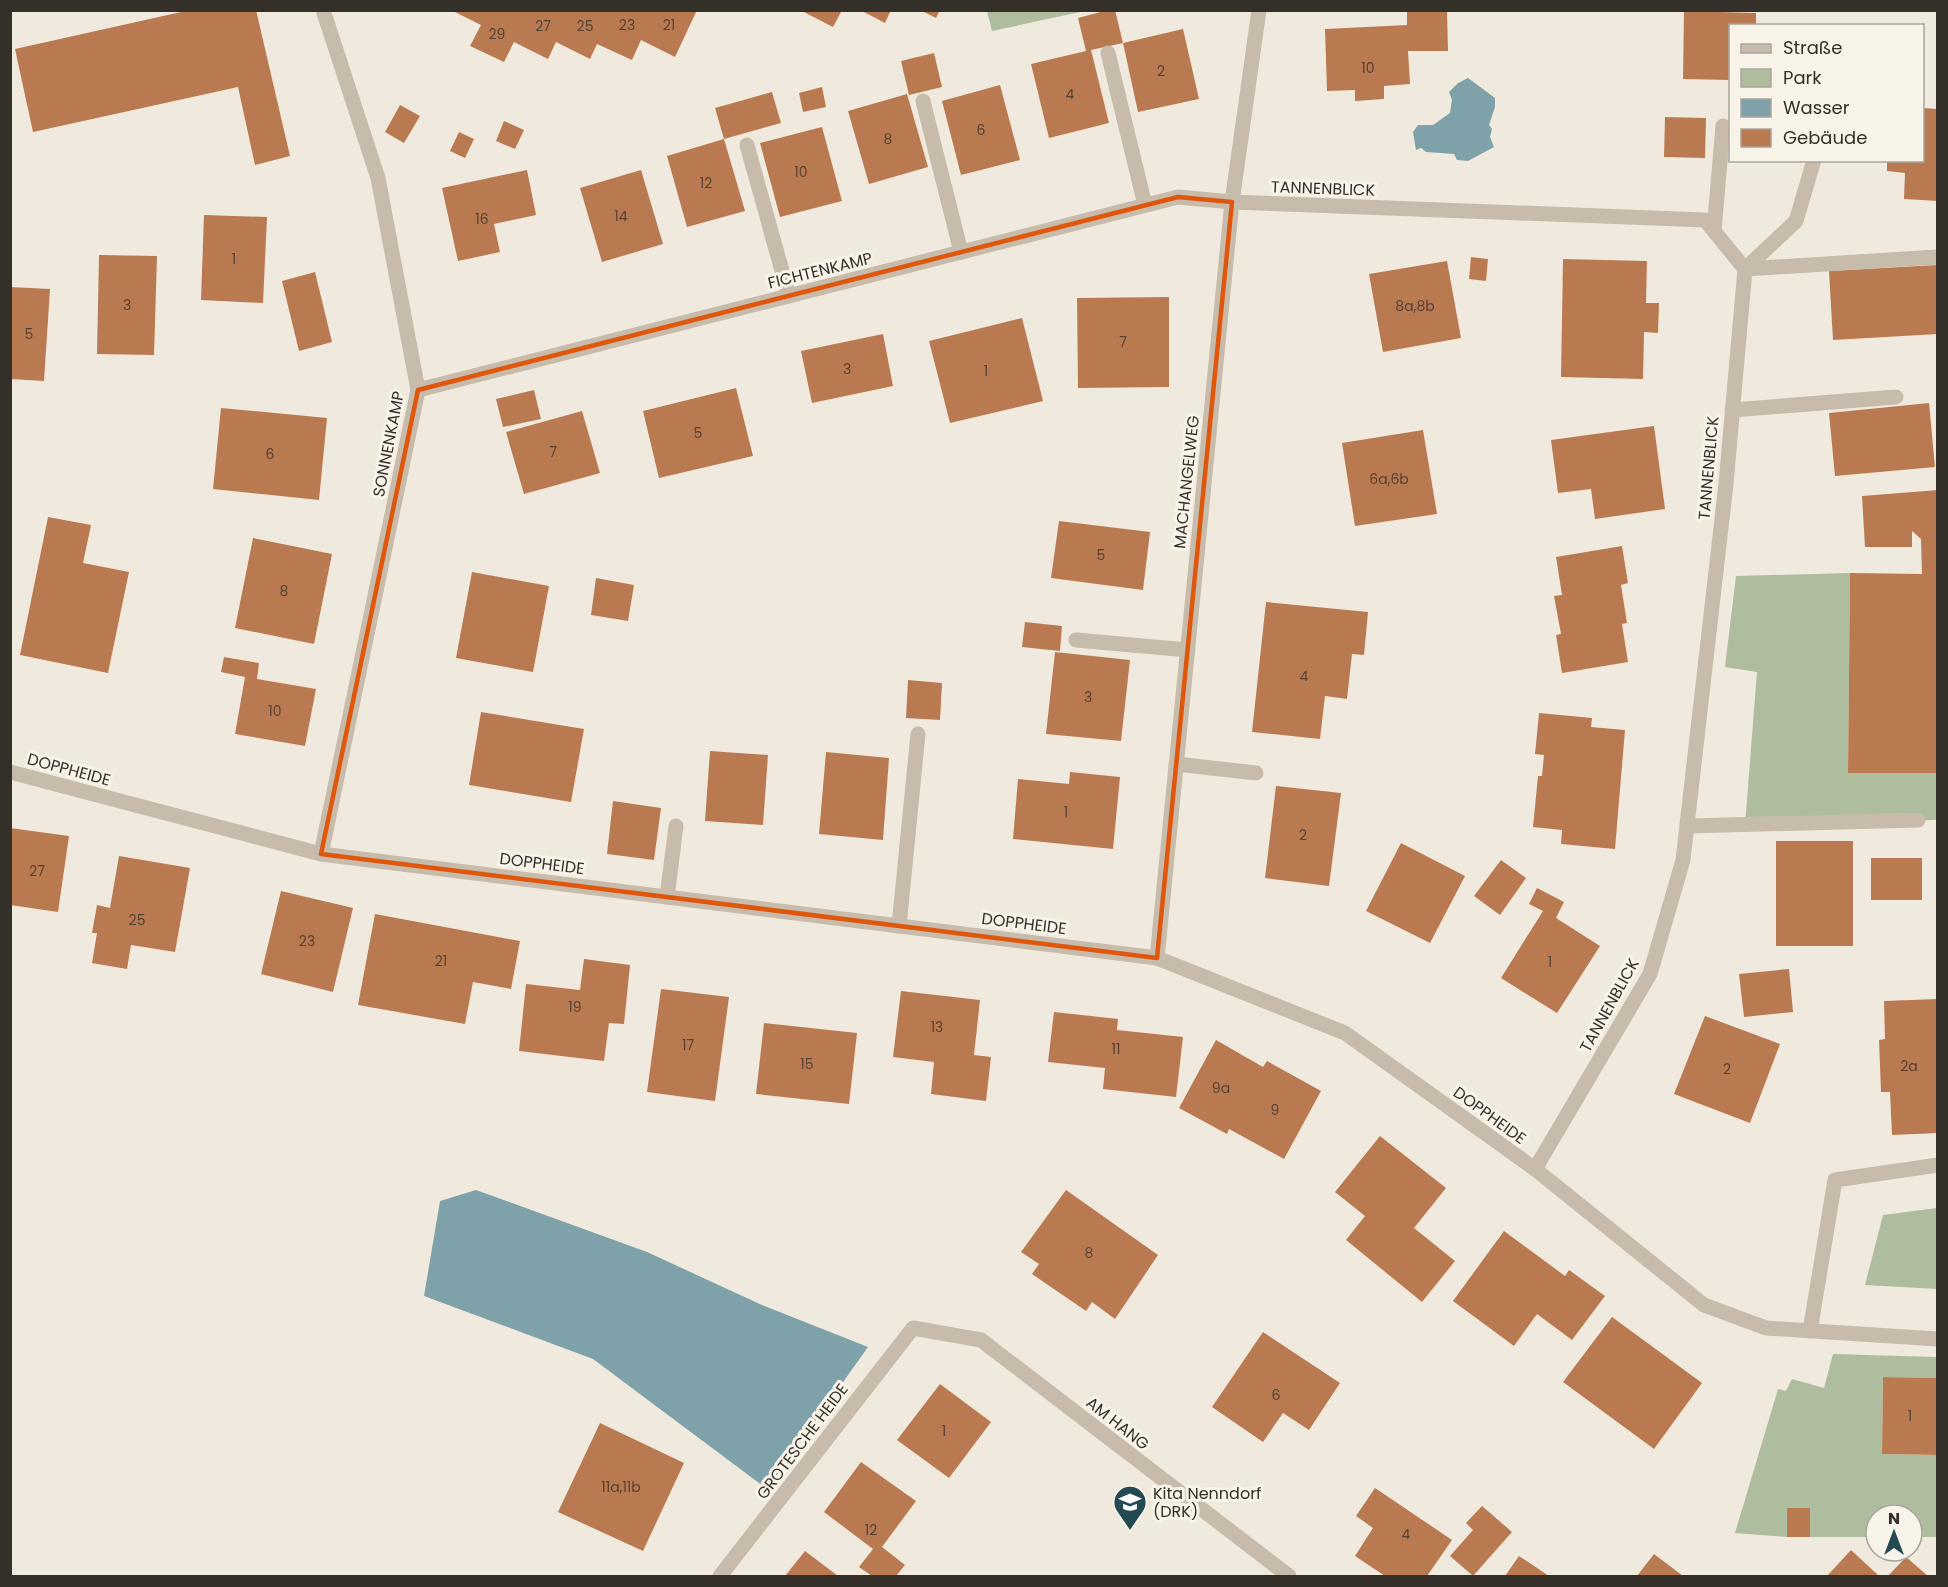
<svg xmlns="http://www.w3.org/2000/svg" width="1948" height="1587" font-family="Poppins,sans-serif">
<rect width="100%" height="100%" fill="#f0eade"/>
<g fill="#afbd9f">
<path d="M987,11V10L1085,11L992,31Z"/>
<path d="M1850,573L1848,772L1937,773V820L1745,825L1757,672L1725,667L1736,576Z"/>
<path d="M1937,1208V1289L1865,1285L1883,1215Z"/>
<path d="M1833,1354L1937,1357V1378L1883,1377L1882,1454L1937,1455V1537H1912V1515H1876V1537H1810V1508H1787V1537L1735,1533L1778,1389L1786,1391L1792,1379L1824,1388Z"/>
</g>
<g fill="#7fa2aa">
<path d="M1468,78L1495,98V107L1489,125L1492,129L1490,137L1494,147L1468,161L1457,160L1454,154L1426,152L1421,148L1416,150L1413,132L1418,125H1433L1450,113L1452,100L1449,92L1458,83Z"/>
<path d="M476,1190L647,1252L762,1305L868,1347L767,1489L593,1359L424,1296L440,1201Z"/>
</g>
<g fill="#ba7a51">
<path d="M190,10H256L290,156L255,165L238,87L33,132L15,49Z"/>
<path d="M451,10H697L675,57L641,40L632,60L597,44L590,59L556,42L548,59L514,42L504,62L470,46L481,25Z"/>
<path d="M800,10H842L833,27Z"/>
<path d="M860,10H891L885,23Z"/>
<path d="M920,10H940L936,18Z"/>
<path d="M1108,10H1115L1123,43L1091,50L1109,123L1049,138L1031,64L1086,51L1078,18Z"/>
<path d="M1407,10H1447L1448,51H1408L1410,84L1384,86V99L1355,101V90L1327,91L1325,29L1407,25Z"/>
<path d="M1684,11L1756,13V26H1730V80L1683,79Z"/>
<path d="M1183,29L1199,99L1138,112L1123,43Z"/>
<path d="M934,53L942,87L909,95L901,61Z"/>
<path d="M1000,85L1020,160L961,175L942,101Z"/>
<path d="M822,87L826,107L803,112L799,93Z"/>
<path d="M772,92L781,123L724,139L745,211L687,227L667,156L724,139L715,108Z"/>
<path d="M907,94L928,167L869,184L848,111Z"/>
<path d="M400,105L420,116L404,143L385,132Z"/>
<path d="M1922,108L1938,109V201L1904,199L1905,173L1887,171V160H1922Z"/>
<path d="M1665,117L1706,118L1705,158L1664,157Z"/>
<path d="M504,121L524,130L515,149L496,141Z"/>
<path d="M822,127L842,201L780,217L760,143Z"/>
<path d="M459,132L474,139L465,158L450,151Z"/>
<path d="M527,170L536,215L494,224L500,252L458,261L442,188Z"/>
<path d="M641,170L663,244L602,262L580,188Z"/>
<path d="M204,215L267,217L263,303L201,300Z"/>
<path d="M99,255L157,256L154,355L97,354Z"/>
<path d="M1471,257L1488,259L1486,281L1469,279Z"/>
<path d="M1563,259L1647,261L1646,303H1659L1658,333L1644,332L1643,379L1561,377Z"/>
<path d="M1447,261L1461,338L1383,352L1369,274Z"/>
<path d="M1937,265L1938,334L1833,340L1829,271Z"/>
<path d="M315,272L332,342L299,351L282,281Z"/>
<path d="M10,287L50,289L44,381L10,379Z"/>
<path d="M1169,297V387L1078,388L1077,298Z"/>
<path d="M1022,318L1043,401L950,423L929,341Z"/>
<path d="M883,334L893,386L812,403L801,351Z"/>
<path d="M736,388L753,456L659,478L643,411Z"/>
<path d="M534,390L541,419L503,427L496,399Z"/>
<path d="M1929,403L1935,467L1835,476L1829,413Z"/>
<path d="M221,408L327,418L319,500L213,489Z"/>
<path d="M582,411L600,473L524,494L506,432Z"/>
<path d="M1654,426L1665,509L1595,519L1591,489L1558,493L1551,440Z"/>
<path d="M1423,430L1437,514L1355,526L1342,443Z"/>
<path d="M1938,490L1937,773H1848L1850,573L1922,574L1921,539L1912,531V547H1865L1862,496Z"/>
<path d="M48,517L91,525L83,563L129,572L108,673L20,655Z"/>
<path d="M1059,521L1150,532L1143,590L1051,578Z"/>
<path d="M253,538L332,554L314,644L235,628Z"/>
<path d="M1622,546L1628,583L1621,585L1627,623L1622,624L1628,662L1562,673L1556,635L1561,634L1554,596L1562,595L1556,557Z"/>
<path d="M472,572L549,586L533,672L456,658Z"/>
<path d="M596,578L634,585L628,621L591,615Z"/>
<path d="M1266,602L1368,612L1364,655L1352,654L1347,699L1325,696L1320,739L1252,732Z"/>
<path d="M1025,622L1062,626L1060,651L1022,647Z"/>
<path d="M1055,652L1130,660L1121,741L1046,734Z"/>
<path d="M224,657L259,663L257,679L316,689L305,746L235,734L245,677L221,672Z"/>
<path d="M908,680L942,683L940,720L906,718Z"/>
<path d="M481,712L584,729L571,802L469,785Z"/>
<path d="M1539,713L1592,718L1591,727L1625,730L1615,849L1561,844L1562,830L1533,827L1538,776H1542L1544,755L1535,754Z"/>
<path d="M710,751L768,755L763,825L705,821Z"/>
<path d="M826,752L889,758L883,840L819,834Z"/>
<path d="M1070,772L1120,777L1113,849L1013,839L1018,779L1069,784Z"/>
<path d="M1276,786L1341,793L1329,886L1265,878Z"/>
<path d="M613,801L661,808L654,860L607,854Z"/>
<path d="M10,828L69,836L58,912L10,905Z"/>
<rect x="1776" y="841" width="77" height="105"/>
<path d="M1401,843L1465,876L1430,943L1366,911Z"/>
<path d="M119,856L190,868L175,952L131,945L127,969L92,963L97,933H92L97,905L110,908Z"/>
<rect x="1871" y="858" width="51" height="42"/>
<path d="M1501,860L1526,878L1500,915L1474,896Z"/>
<path d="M1537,888L1564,902L1556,918L1600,946L1557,1013L1501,978L1543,911L1529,904Z"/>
<path d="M281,891L353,908L333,992L261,974Z"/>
<path d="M375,914L520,941L511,989L473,982L465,1024L358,1005Z"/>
<path d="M584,959L630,965L624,1024L609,1023L604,1061L519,1051L526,984L580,990Z"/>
<path d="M1789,969L1793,1012L1744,1017L1739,974Z"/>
<path d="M661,989L729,997L715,1101L647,1092Z"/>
<path d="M901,991L980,1000L974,1055L991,1057L986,1101L931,1094L934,1062L893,1057Z"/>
<path d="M1938,999V1133L1892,1135L1890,1092H1881L1879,1040L1885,1039L1884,1001Z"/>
<path d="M1054,1012L1118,1019L1117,1030L1183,1037L1176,1097L1103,1089L1105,1068L1048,1062Z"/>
<path d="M1705,1016L1780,1044L1750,1123L1674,1094Z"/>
<path d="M764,1023L857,1033L849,1104L756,1094Z"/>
<path d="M1216,1040L1263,1067L1267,1061L1321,1091L1284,1159L1229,1129L1227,1134L1179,1108Z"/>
<path d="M1380,1136L1446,1188L1414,1228L1455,1261L1422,1302L1346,1240L1365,1216L1335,1192Z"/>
<path d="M1066,1190L1158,1255L1115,1319L1092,1302L1086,1311L1032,1274L1039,1264L1021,1252Z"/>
<path d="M1504,1231L1565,1276L1569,1270L1605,1296L1572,1340L1537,1314L1514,1346L1453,1301Z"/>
<path d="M1612,1317L1702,1383L1654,1449L1563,1382Z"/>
<path d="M1263,1332L1340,1383L1309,1430L1283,1413L1263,1442L1212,1407Z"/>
<path d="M1883,1377L1938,1378V1455L1882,1454Z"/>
<path d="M940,1384L991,1422L949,1478L897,1440Z"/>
<path d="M600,1423L684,1463L643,1551L558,1512Z"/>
<path d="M861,1462L916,1501L882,1547L905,1565L896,1576H872L859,1567L873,1549L824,1512Z"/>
<path d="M1375,1488L1452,1540L1427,1576H1385L1355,1556L1373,1528L1356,1516Z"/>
<path d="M1482,1506L1512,1532L1473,1576L1450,1556L1473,1530L1466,1523Z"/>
<rect x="1787" y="1508" width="23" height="29"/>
<path d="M1851,1550L1879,1576H1827Z"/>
<path d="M805,1551L838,1576H785Z"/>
<path d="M1654,1554L1683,1576H1637Z"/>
<path d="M1519,1556L1549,1576H1505Z"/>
<path d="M1906,1557L1928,1576H1888Z"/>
</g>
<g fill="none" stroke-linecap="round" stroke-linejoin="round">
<g stroke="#c7bbab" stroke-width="15">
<path d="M1108,53L1145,205"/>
<path d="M923,101L961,252"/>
<path d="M747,145L789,296"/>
<path d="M1714,231L1723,126"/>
<path d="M1745,269L1937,257"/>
<path d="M1745,269L1796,221L1814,160"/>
<path d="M418,390L1178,197L1232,202L1705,220L1745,269L1726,484L1683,860L1650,974L1535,1169"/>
<path d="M1732,410L1896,397"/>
<path d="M1076,640L1188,650"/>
<path d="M1176,764L1256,773"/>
<path d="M10,772L321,854L1157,958L1345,1033L1535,1169L1704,1305L1766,1328L1938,1339"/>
<path d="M1687,826L1918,820"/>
<path d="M321,854L418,390L378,178L323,10"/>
<path d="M667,897L676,826"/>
<path d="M899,926L918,734"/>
<path d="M1157,958L1232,202L1259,10"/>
<path d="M1810,1331L1835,1180L1938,1165"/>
<path d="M720,1576L913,1328L981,1340L1289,1576"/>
</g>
</g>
<path fill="none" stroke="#df570d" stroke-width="4.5" stroke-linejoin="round" d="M1178,197L1232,202L1157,958L321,854L418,390Z"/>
<defs>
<symbol id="school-pin" viewBox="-11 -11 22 30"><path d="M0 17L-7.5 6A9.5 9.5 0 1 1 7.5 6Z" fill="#234953" stroke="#f8f3e9"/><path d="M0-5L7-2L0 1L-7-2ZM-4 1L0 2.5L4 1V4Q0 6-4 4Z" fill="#fff"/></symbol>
</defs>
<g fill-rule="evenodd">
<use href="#school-pin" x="1111" y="1483" width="38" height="52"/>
</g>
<g text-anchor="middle" stroke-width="6" stroke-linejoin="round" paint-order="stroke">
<g font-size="14" fill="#564233">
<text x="627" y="30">23</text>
<text x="669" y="30">21</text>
<text x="543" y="31">27</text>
<text x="585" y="31">25</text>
<text x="497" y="39">29</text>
<text x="1368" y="73">10</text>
<text x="1161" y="76">2</text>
<text x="1070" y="99">4</text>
<text x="981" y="135">6</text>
<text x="888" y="144">8</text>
<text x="801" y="177">10</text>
<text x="706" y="188">12</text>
<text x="621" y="221">14</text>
<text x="482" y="224">16</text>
<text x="234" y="264">1</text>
<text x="127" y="310">3</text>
<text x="1415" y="311">8a,8b</text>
<text x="29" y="339">5</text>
<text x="1123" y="347">7</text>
<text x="847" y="374">3</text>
<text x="986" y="376">1</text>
<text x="698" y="438">5</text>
<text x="553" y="457">7</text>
<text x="270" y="459">6</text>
<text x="1389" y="484">6a,6b</text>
<text x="1101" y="560">5</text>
<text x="284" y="596">8</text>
<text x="1304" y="681">4</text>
<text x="1088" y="702">3</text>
<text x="275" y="716">10</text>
<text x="1066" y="817">1</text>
<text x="1303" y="840">2</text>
<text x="37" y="876">27</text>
<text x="137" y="925">25</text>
<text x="307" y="946">23</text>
<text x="441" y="966">21</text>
<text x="1550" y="967">1</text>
<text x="575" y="1012">19</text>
<text x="937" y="1032">13</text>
<text x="688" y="1050">17</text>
<text x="1116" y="1054">11</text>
<text x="807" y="1069">15</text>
<text x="1909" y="1071">2a</text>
<text x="1727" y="1074">2</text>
<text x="1221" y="1093">9a</text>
<text x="1275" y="1115">9</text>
<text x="1089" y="1258">8</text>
<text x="1276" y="1400">6</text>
<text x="1910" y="1421">1</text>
<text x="944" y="1436">1</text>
<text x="621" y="1492">11a,11b</text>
<text x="871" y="1535">12</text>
<text x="1406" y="1539">4</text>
</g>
<g font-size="16" fill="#352f29" stroke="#f8f3e9">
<text transform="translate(1323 188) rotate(2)" y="6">TANNENBLICK</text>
<text transform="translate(820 270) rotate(-14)" y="6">FICHTENKAMP</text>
<text transform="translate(388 444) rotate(-79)" y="6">SONNENKAMP</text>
<text transform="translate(1708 468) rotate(-85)" y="6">TANNENBLICK</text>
<text transform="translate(1186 482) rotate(-84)" y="6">MACHANGELWEG</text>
<text transform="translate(69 769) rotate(15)" y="6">DOPPHEIDE</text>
<text transform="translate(542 863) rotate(7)" y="6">DOPPHEIDE</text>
<text transform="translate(1024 923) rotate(7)" y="6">DOPPHEIDE</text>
<text transform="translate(1609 1005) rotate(-61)" y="6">TANNENBLICK</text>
<text transform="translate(1490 1115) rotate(36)" y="6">DOPPHEIDE</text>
<text transform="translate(1118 1423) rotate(38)" y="6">AM HANG</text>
<text transform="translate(802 1441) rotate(-53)" y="6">GROTESCHE HEIDE</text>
</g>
<g font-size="16" fill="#352f29" stroke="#f8f3e9" text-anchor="start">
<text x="1153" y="1499">Kita Nenndorf<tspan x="1153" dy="18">(DRK)</tspan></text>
</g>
</g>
<rect width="1948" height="1587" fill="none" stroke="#352f29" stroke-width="24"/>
<rect x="1729" y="24" width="195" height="138" fill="#f8f3e9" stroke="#aaa59c" stroke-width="1.5"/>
<rect x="1741" y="44" width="30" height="9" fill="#c7bbab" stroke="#aaa59c" stroke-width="1.5"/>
<text x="1783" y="54" font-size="18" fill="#352f29">Straße</text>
<rect x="1741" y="69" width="30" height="18" fill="#afbd9f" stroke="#aaa59c" stroke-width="1.5"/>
<text x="1783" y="84" font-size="18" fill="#352f29">Park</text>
<rect x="1741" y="99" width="30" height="18" fill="#7fa2aa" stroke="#aaa59c" stroke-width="1.5"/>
<text x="1783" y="114" font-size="18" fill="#352f29">Wasser</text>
<rect x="1741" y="129" width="30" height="18" fill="#ba7a51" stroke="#aaa59c" stroke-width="1.5"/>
<text x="1783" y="144" font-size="18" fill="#352f29">Gebäude</text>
<g transform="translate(1894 1533)"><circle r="28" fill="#f8f3e9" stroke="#aaa59c" stroke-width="1.5"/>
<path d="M0-4.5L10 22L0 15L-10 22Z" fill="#234953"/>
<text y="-9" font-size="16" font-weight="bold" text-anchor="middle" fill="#352f29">N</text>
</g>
</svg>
